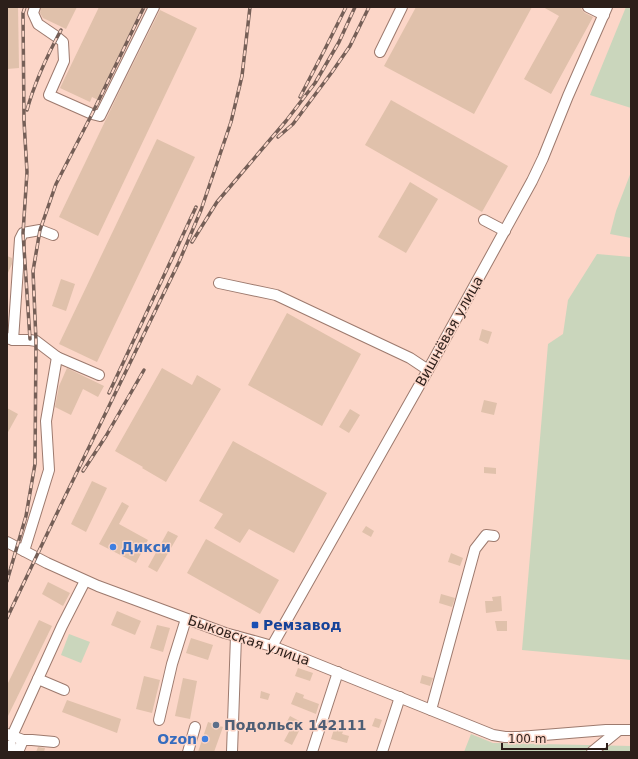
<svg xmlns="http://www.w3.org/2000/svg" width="638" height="759" font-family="'DejaVu Sans',sans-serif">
<rect width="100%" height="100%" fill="#fcd6c8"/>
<g fill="#cad6bc">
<path d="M626,7H631V108L590,95Z"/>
<path d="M631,172V238L610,234L616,211Z"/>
<path d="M597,254L631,257V660L522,650L548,344L563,334L568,300Z"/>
<path d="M69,634L90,642L81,663L61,655Z"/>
<path d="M471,734L493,743L631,746V752H464Z"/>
</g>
<g fill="#e0c1ab">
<path d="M7,7H18L19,68L7,69Z"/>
<path d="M41,7H77L66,29L43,18L40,13Z"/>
<path d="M99,7H142L98,100L92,97L90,102L60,88Z"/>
<path d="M416,7H532L474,114L384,66Z"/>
<path d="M543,7H581L582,10L585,13L593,17L551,94L524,79L559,16Z"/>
<path d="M160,10L197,28L98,236L59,217L122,86Z"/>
<path d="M391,100L508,166L482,212L365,145Z"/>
<path d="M157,139L195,157L97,362L59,344Z"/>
<path d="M410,182L438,199L406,253L378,237Z"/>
<path d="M7,256L12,258V264L7,275Z"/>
<path d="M61,279L75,284L66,311L52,306Z"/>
<path d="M287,313L361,354L322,426L248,385Z"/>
<path d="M482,329L492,332L488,344L479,340Z"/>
<path d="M67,368L104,386L98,397L83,389L71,415L55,407L59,386Z"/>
<path d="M162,368L192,385L197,375L221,389L166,482L142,468L143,467L115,451Z"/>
<path d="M484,400L497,403L494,415L481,412Z"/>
<path d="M7,408L18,414L7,434Z"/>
<path d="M350,409L360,415L349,433L339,427Z"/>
<path d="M233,441L327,493L294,553L249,529L240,543L214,528L223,514L199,501Z"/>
<path d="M484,467L496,468V474L484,473Z"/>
<path d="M92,481L107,488L86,532L71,524Z"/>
<path d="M122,502L129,506L119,524L148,540L136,563L99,544Z"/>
<path d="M366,526L374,531L371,537L362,532Z"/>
<path d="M168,531L178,536L157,572L148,567Z"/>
<path d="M206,539L279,580L260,614L187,573Z"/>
<path d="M451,553L463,558L460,566L448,562Z"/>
<path d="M48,582L70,593L63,606L42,594Z"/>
<path d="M441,594L455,598L452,607L439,603Z"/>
<path d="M501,596L502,611L486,613L485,601H493L492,597Z"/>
<path d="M117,611L141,621L135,635L111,625Z"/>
<path d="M39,620L52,626L7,718V685Z"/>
<path d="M495,621H507V631H497Z"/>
<path d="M157,625L170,628L163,652L150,648Z"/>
<path d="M191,638L213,645L208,660L186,653Z"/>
<path d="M298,668L313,673L310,681L295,676Z"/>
<path d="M422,675L433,678L430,686L420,683Z"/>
<path d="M144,676L160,680L152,713L136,709Z"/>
<path d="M183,678L197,681L190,719L175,716Z"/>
<path d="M261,691L270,694L268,700L260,698Z"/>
<path d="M296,692L304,695L303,698L319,704L316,714L291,704Z"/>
<path d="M67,700L121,719L117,733L62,712Z"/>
<path d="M290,716L303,723L292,745L284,741L290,730L284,727Z"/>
<path d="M375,718L382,720L379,728L372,726Z"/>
<path d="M208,722L223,727L214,752H198Z"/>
<path d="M335,726L344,729L342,734L349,736L347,743L331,739Z"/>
<path d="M38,747L45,748L44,752H36Z"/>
</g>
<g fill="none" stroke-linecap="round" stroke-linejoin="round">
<defs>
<g id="minor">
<path d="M35,7L33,13L38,24L57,37L63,42L64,61L49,95L92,114L100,116L154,7"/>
<path d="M588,7L604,15"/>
<path d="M380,52L402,7"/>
<path d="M484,220L505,231"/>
<path d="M219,283L276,295L410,358L428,370"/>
<path d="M7,338L13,340H30L36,341L57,357L99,375"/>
<path d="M13,340L20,239L23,233L40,230L53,235"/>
<path d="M7,542L47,563L98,586L225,633L272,646L493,735L505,737H519L606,730H631"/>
<path d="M24,551L49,470L46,421L57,357"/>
<path d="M272,646L428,370L532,181L543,158L568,96L607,7"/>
<path d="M38,679L64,690"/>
<path d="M431,710L475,549L486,535L494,536"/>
<path d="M159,720L172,664L186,619"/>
<path d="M7,734L23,740H32L54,742"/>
<path d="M12,736L62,626L85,581"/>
<path d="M8,752L11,745"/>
<path d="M18,752L23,740"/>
<path d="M188,752L195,727"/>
<path d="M232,752L236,636"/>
<path d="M312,752L338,672"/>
<path d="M382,752L400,697"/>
<path d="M592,752L619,730"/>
</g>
</defs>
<use href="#minor" stroke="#9d7a6e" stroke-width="12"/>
<use href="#minor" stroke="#fff" stroke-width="10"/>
<defs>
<g id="rail">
<path d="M25,7L23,13L24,121L27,172L23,233L30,339"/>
<path d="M300,97L325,49L346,7"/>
<path d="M27,110C35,81 47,56 61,30"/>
<path d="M278,137L293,124L332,72L350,46L369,7"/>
<path d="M192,242L217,202L286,121L315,83L339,42L355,7"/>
<path d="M109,393L196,207"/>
<path d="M83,471L106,436L144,370"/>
<path d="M7,581L26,516L35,464L36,341L33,271L40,230L56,184L92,114L144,7"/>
<path d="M7,618L59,509L179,262L201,210L231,122L242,76L250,7"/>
</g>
</defs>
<use href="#rail" stroke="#755f57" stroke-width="3.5"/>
<use href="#rail" stroke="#fcd6c8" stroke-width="2" stroke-dasharray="6" stroke-linecap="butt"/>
</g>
<g fill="#3f7fe0" stroke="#fcd6c8" stroke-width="1.5">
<circle cx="113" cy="547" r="4"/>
<circle cx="205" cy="739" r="4"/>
</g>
<rect fill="#1a4fb4" stroke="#fcd6c8" stroke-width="1.5" x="251" y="621" width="8" height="8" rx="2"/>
<circle fill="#5c6f8a" stroke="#fcd6c8" stroke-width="1.5" cx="216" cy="725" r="4"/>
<g text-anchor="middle" stroke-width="3" stroke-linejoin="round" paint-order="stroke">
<g font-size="14" fill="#2c1f1a" stroke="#fcd6c8">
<text transform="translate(449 331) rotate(-61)" y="5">Вишнёвая улица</text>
<text transform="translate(249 640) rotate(19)" y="5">Быковская улица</text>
</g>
<g font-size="14" font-weight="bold" fill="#366cbe" stroke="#fcd6c8" text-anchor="start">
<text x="121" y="552">Дикси</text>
<text x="197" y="744" text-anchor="end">Ozon</text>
</g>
<g font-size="14" font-weight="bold" fill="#164399" stroke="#fcd6c8" text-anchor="start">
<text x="263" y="630">Ремзавод</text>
</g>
<g font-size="14" font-weight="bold" fill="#4e5e75" stroke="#fcd6c8" text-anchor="start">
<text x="224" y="730">Подольск 142111</text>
</g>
</g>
<rect width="638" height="759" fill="none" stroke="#2c1f1a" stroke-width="16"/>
<path d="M502 743v6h105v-6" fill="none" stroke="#2c1f1a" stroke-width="2"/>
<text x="508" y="743" font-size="12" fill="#2c1f1a" stroke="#fcd6c8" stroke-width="3" paint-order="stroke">100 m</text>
</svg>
